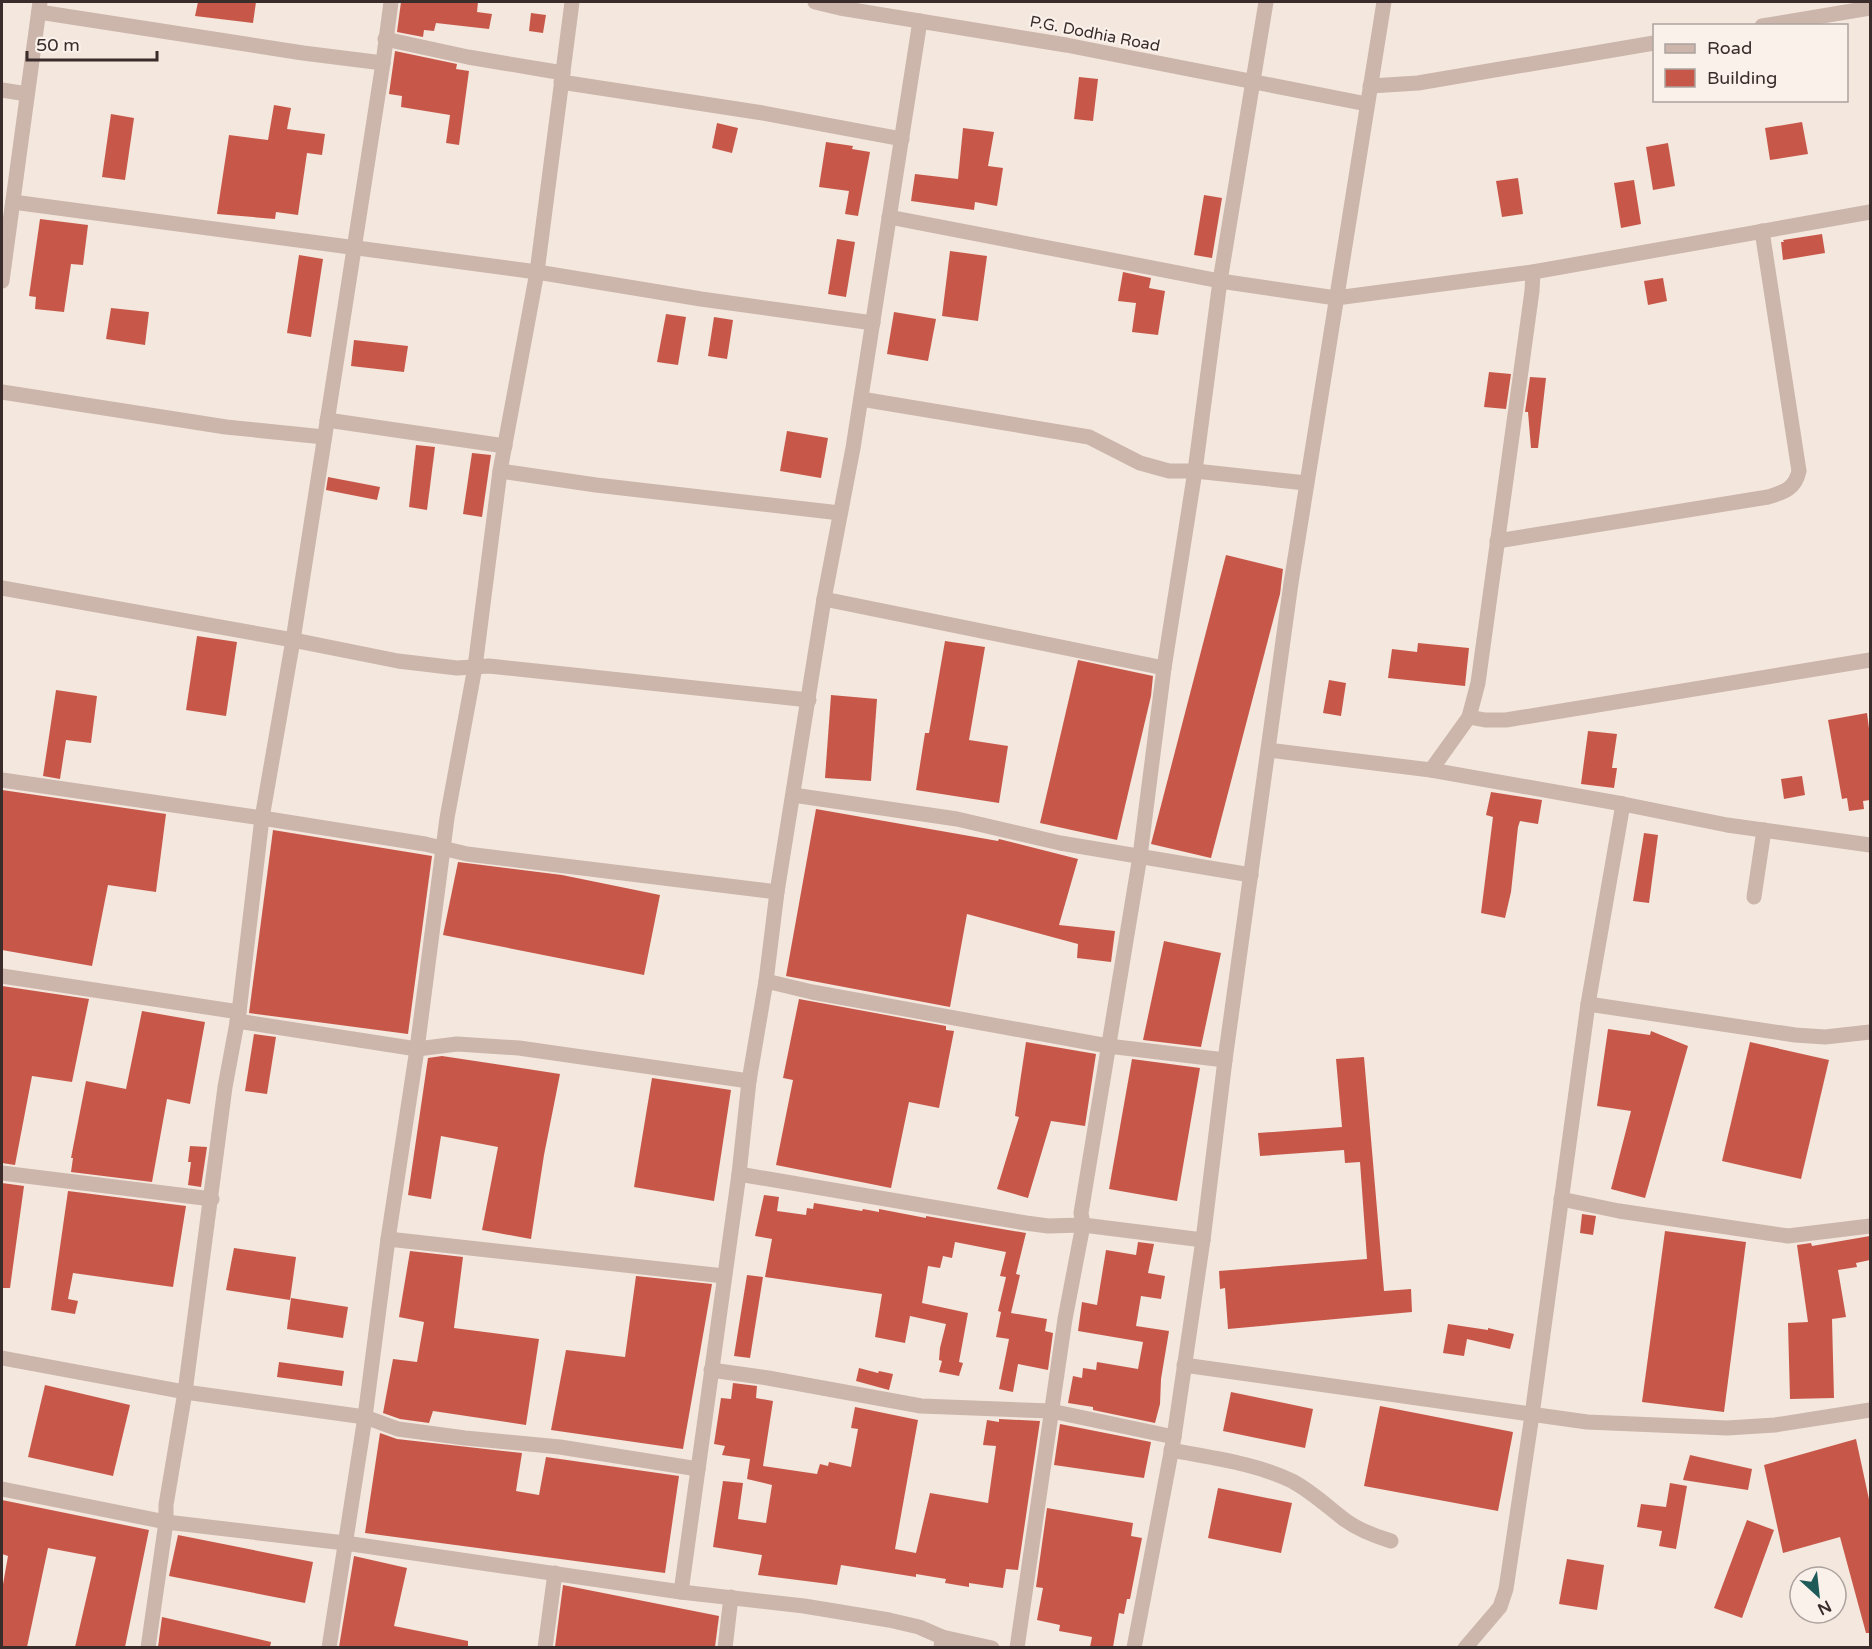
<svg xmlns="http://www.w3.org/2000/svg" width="1872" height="1649" font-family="'Varela Round',sans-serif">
<rect width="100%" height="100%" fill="#f3e7de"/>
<g fill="#c75849">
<path d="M198,2H256L253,23L195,16Z"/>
<path d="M401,2H478L477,12L492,14L489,29L436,23L434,31L424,30L423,37L397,32Z"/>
<path d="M531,13L546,15L543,33L529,31Z"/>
<path d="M395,51L457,64L456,69L469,71L459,145L446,143L450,115L401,107L402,96L389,94Z"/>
<path d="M1079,77L1098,79L1093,121L1074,119Z"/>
<path d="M274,105L291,108L287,129L325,134L322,155L307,153L298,215L276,212L275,219L217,214L229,135L268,140Z"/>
<path d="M111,114L134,118L125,180L102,177Z"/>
<path d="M1802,122L1808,154L1770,160L1765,128Z"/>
<path d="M717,123L738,128L732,153L712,148Z"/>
<path d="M963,128L994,132L988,166L1003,168L997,206L975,202L974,210L911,201L915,174L958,179Z"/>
<path d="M826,142L853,146L852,149L870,152L858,216L845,214L849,191L819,187Z"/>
<path d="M1668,143L1675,186L1653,190L1646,147Z"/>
<path d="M1518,178L1523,214L1502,217L1496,181Z"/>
<path d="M1634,180L1641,224L1621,228L1614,183Z"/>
<path d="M1204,195L1222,198L1212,258L1194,255Z"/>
<path d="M40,219L88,225L83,265L71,264L64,312L35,309L36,297L29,296Z"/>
<path d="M1822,234L1825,253L1783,260L1781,242H1784L1783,240Z"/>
<path d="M837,239L855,242L846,297L828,294Z"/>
<path d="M950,251L987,256L978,321L942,316Z"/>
<path d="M299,255L323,259L311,337L287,333Z"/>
<path d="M1123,272L1151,278L1149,288L1165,291L1158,335L1132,332L1136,303L1118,301Z"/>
<path d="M1663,278L1667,301L1648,305L1644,281Z"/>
<path d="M111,308L149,312L145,345L106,339Z"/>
<path d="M894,312L936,319L928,361L887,354Z"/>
<path d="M666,314L686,317L678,365L657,362Z"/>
<path d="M714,317L733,320L727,359L708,356Z"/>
<path d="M354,340L408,346L404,372L351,366Z"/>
<path d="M1489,372L1511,374L1506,409L1484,407Z"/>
<path d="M1530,377L1546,378L1538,448H1531L1528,412H1525Z"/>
<path d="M787,431L828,438L821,478L780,471Z"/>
<path d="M416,445L435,447L427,510L409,507Z"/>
<path d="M472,453L491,455L482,517L463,514Z"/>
<path d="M328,477L380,487L377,500L326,490Z"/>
<path d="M1226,555L1283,569L1280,594L1211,858L1151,844Z"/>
<path d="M197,636L237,642L226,716L186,710Z"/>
<path d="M945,641L985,647L969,740L1008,746L999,803L916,790L925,733H929Z"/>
<path d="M1418,643L1469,648L1465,686L1388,678L1392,649L1417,652Z"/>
<path d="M1078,660L1153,676L1151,696L1117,840L1040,823Z"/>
<path d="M1329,680L1346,683L1341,716L1323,713Z"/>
<path d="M56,690L97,696L91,743L66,740L60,779L43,776Z"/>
<path d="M831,695L877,699L871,781L825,778Z"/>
<path d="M1867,713L1870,736V800L1863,801L1864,809L1849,811L1847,798L1842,799L1828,720Z"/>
<path d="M1588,731L1617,734L1612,768H1617L1614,788L1581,784Z"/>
<path d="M1802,776L1805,795L1784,799L1781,779Z"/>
<path d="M2,790L166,814L156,892L108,885L92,966L2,950Z"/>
<path d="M1491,792L1542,800L1538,824L1520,821L1518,827L1511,892L1505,918L1481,913L1493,817L1486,815Z"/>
<path d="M816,809L998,841L999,839L1078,859L1059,925L1115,931L1111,962L1077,958L1078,944L967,914L950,1007L786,976Z"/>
<path d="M273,830L432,856L408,1034L249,1013Z"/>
<path d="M1644,833L1658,835L1649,903L1633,901Z"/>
<path d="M458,862L562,875L660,895L644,975L443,935Z"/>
<path d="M1164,941L1221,953L1201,1047L1143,1040Z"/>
<path d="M2,986L89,999L72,1082L32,1076L15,1165L2,1163Z"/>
<path d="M799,999L946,1026V1030L954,1031L939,1108L909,1102L891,1188L776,1165L793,1080L783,1078Z"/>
<path d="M142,1011L205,1022L190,1104L167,1099L152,1182L71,1172L73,1158H71L86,1081L126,1089Z"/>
<path d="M1608,1029L1650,1035L1651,1031L1688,1046L1645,1198L1611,1189L1631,1111L1597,1106Z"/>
<path d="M254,1034L276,1037L267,1094L245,1091Z"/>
<path d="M1026,1042L1096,1054L1085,1126L1051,1121L1028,1198L997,1189L1019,1117L1015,1116Z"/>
<path d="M1750,1042L1829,1060L1801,1179L1722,1161Z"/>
<path d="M442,1056L560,1074L544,1155L531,1239L482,1230L498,1147L441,1136L431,1199L408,1195L428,1058Z"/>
<path d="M1364,1057L1384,1291L1411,1289L1412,1312L1228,1329L1225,1288L1220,1289L1219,1271L1367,1259L1360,1162L1345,1163L1344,1150L1260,1156L1258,1133L1342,1127L1336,1059Z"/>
<path d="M1132,1059L1200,1068L1177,1201L1109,1189Z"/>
<path d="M652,1078L731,1090L714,1201L634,1187Z"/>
<path d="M190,1146L207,1147L201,1187L188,1185L191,1162H188Z"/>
<path d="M2,1183L24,1186L10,1288H2Z"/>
<path d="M68,1191L186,1206L173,1287L73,1273L68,1299L78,1301L75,1314L51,1310Z"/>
<path d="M764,1195L779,1197L777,1211L806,1215L807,1208L813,1209L814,1203L862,1211L863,1209L879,1212V1209L926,1218V1216L1026,1233L1016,1274L1020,1275L1011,1313L1047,1319L1045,1331L1053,1333L1048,1370L1018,1364L1013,1392L999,1389L1009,1339L996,1337L1001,1312L998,1311L1006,1277L1000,1276L1006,1252L955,1242L952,1258L943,1256L940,1268L928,1266L922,1303L968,1313L959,1362L963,1363L959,1376L939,1372L942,1361L939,1360L940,1348L946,1324L910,1316L905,1343L875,1337L882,1294L765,1277L772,1239L755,1236Z"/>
<path d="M1582,1214L1596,1216L1593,1235L1580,1233Z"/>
<path d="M1665,1231L1746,1242L1724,1412L1642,1402Z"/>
<path d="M1870,1236V1260L1856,1263L1857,1267L1838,1270L1846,1317L1832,1319L1834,1398L1790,1399L1788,1323L1808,1322L1797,1245L1811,1243L1812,1246Z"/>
<path d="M1138,1242L1154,1244L1148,1273L1165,1276L1161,1299L1141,1296L1136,1326L1169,1331L1161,1379L1160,1404L1155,1423L1093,1410V1407L1068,1403L1073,1376L1082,1378L1083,1368L1096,1370L1097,1362L1138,1369L1143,1342L1078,1331L1082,1302L1097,1305L1106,1250L1136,1255Z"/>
<path d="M234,1248L296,1257L290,1300L226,1290Z"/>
<path d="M410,1251L463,1257L454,1328L539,1339L526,1425L433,1411L429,1423L400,1419L383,1413L393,1359L417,1362L424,1322L399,1317Z"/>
<path d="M747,1275L763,1277L750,1358L734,1356Z"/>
<path d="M636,1276L712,1284L683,1449L551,1430L566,1350L625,1357Z"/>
<path d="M291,1298L348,1307L343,1338L287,1329Z"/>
<path d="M1448,1324L1488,1330V1328L1514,1334L1510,1349L1467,1339L1464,1356L1443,1353Z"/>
<path d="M279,1362L344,1371L342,1386L277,1377Z"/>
<path d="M859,1368L878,1373L879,1371L893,1374L889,1390L856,1381Z"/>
<path d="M733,1383L757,1386L756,1398L773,1401L763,1466L817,1474L820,1464L828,1466L829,1462L851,1467L858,1429L851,1428L855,1407L918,1420L895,1549L916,1553L930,1493L988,1503L996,1446L983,1445L987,1420L999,1422V1419L1040,1421L1018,1570L1006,1569L1003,1588L969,1583V1587L945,1583L946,1579L916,1574V1577L841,1565L837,1585L758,1575L762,1555L713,1547L723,1481L743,1483L738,1519L766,1523L772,1485L747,1479L750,1459L722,1455L725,1446L714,1444L721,1398L731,1399Z"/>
<path d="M45,1385L130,1405L113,1476L28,1457Z"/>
<path d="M1231,1392L1313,1409L1305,1448L1223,1431Z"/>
<path d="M1380,1406L1513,1432L1498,1511L1364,1486Z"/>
<path d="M1060,1424L1151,1442L1144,1478L1054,1465Z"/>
<path d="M380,1433L397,1439L522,1453L516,1491L539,1495L546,1457L679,1476L665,1573L365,1533Z"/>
<path d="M1856,1439L1870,1504V1633H1866L1840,1537L1783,1553L1764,1465Z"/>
<path d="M1690,1455L1752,1469L1748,1490L1683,1480Z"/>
<path d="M1670,1483L1687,1486L1676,1549L1659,1546L1662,1531L1637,1527L1641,1504L1666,1507Z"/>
<path d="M1218,1488L1292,1503L1281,1553L1208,1538Z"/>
<path d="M2,1500L149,1530L125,1647H75L96,1557L48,1548L27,1647H2V1590L8,1556L2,1554Z"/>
<path d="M1047,1508L1133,1523L1131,1536L1142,1538L1130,1599H1127L1124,1614L1119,1613L1113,1647H1090L1092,1637L1059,1631L1060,1625L1037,1620L1043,1588L1036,1587Z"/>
<path d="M1747,1520L1774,1530L1742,1618L1714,1608Z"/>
<path d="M178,1535L313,1562L305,1603L169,1576Z"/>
<path d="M354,1556L407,1568L394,1626L468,1641V1647H339Z"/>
<path d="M1567,1559L1604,1565L1597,1610L1559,1604Z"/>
<path d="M563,1585L719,1616L715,1647H555Z"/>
<path d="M162,1617L271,1642L270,1647H158Z"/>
</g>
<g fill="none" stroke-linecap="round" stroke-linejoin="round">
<g stroke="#ccb5aa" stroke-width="15">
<path d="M815,2L840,8L1066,45L1367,104"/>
<path d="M39,12L303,53L383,63"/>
<path d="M1762,26L1870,8"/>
<path d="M385,39L468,57L563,73"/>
<path d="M561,82L763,113L902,139"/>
<path d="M1370,86L1418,83L1654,43"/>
<path d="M2,90L27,94"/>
<path d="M13,202L537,272L701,299L873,323"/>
<path d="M889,217L1220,281L1336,298L1533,272L1870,212"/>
<path d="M2,281L40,2"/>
<path d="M2,392L226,427L324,437"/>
<path d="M861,399L1089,437L1140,463L1169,471H1195L1306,483"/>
<path d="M327,420L505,446"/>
<path d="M500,471L596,485L840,513"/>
<path d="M1497,541L1768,497C1784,492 1795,489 1799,471L1762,231"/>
<path d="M2,588L293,640L398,661L457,668L489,666L809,700"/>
<path d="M824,599L1164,668"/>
<path d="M1469,717L1485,720H1506L1870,660"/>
<path d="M1268,750L1431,770L1623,804L1727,825L1870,845"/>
<path d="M1431,770L1469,717L1478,683L1532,291L1533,272"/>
<path d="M2,780L262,818L425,844L467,854L777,892"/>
<path d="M793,795L957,819L1060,843L1251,875"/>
<path d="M1754,897L1764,830"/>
<path d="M2,976L239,1012"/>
<path d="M766,981L812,992L1108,1046L1225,1060"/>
<path d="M1588,1004L1795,1035L1825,1037L1870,1032"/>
<path d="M237,1021L417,1049L457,1044L519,1048L749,1081"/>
<path d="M2,1173L212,1199"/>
<path d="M739,1174L1026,1223L1048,1226L1083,1225L1203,1240"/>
<path d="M1561,1199L1619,1211L1788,1236L1870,1226"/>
<path d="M388,1239L724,1276"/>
<path d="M2,1358L185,1392L365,1417L398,1429L465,1438L560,1447L698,1469"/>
<path d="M1184,1365L1587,1422L1727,1428L1775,1425L1870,1410"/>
<path d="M711,1370L768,1378L921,1406L1051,1411L1174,1437"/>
<path d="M1171,1450C1212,1458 1255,1463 1292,1481C1311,1491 1328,1507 1345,1520C1359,1530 1374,1536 1391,1541"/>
<path d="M2,1489L166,1522L345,1543L681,1592L804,1606L889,1620L919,1627L942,1637L941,1648"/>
<path d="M681,1592L739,1174L749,1081L766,981L777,892L824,599L853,448L920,21"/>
<path d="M942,1637L992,1648"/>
<path d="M148,1648L166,1522V1505L185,1392L225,1087L239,1012L262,818L293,640L383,63L391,2"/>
<path d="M329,1648L365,1417L388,1239L417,1049L447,818L475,667L500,471L537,272L572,2"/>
<path d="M545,1648L555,1573"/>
<path d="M725,1648L731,1597"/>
<path d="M1017,1648L1065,1319L1083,1225L1081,1213L1140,856L1164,668L1195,471L1220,281L1266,2"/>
<path d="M1134,1648L1174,1437L1203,1240L1225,1060L1291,583L1384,2"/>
<path d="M1465,1648L1500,1607L1506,1589L1532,1415L1588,1004L1623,804"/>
</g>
</g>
<g text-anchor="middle" stroke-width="4.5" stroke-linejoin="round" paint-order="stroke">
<g font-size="16" fill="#392c2a" stroke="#faf1eb">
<text transform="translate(1095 33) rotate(11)" y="6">P.G. Dodhia Road</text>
</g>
</g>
<rect width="1872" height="1649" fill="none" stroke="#392c2a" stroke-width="6"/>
<rect x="1653" y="24" width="195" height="78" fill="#faf1eb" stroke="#ada29e" stroke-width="1.5"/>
<rect x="1665" y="44" width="30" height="9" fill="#ccb5aa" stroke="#ada29e" stroke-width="1.5"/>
<text x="1707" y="54" font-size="18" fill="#392c2a">Road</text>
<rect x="1665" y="69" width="30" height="18" fill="#c75849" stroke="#ada29e" stroke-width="1.5"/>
<text x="1707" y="84" font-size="18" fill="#392c2a">Building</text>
<g transform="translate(1818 1595) rotate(153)"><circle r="28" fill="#faf1eb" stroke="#ada29e" stroke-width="1.5"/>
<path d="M0-4.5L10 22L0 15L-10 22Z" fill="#1e5b58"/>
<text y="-9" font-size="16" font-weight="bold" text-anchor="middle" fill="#392c2a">N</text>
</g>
<path d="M27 51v9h130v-9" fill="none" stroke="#392c2a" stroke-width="3"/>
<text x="36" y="51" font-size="18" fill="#392c2a" stroke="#faf1eb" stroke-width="4.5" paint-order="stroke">50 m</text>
</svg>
